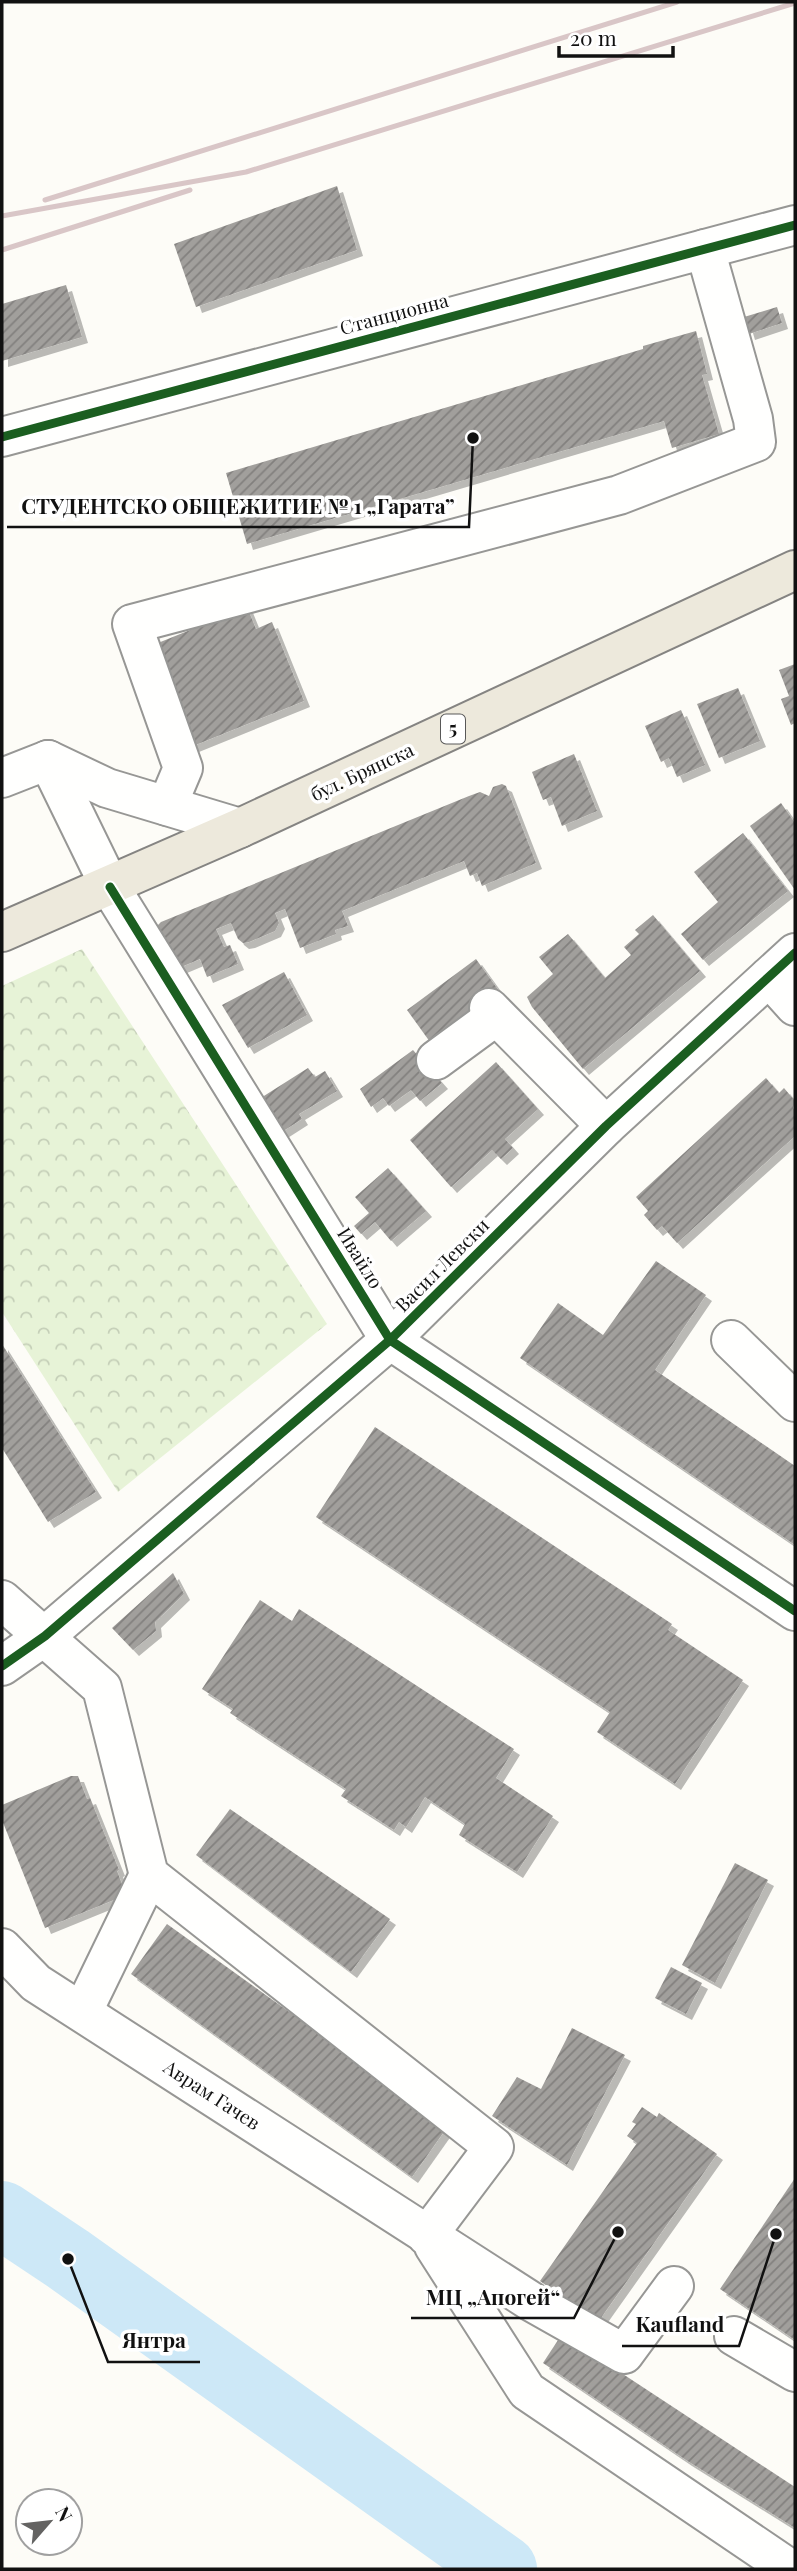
<svg xmlns="http://www.w3.org/2000/svg" width="797" height="2571" font-family="'Playfair Display',serif">
<defs>
<pattern id="park-crowns" width="20" height="18" patternUnits="userSpaceOnUse" patternTransform="scale(1.75)"><rect width="20" height="18" fill="#e7f3d7"/><path d="M2 6a3 3 0 1 1 6 0M12 15a3 3 0 1 1 6 0" fill="none" stroke="#c5cfb8"/></pattern>
<pattern id="building-hatch" width="6" height="6" patternUnits="userSpaceOnUse" patternTransform="scale(1.75)"><rect width="6" height="6" fill="#a19f9c"/><path d="M-1 1l2-2M0 6l6-6M5 7l2-2" fill="none" stroke="#82807e"/></pattern>
<filter id="shadow"><feDropShadow dx="6" dy="6" stdDeviation="0" flood-color="#0004"/></filter>
</defs>
<rect width="100%" height="100%" fill="#fdfcf7"/>
<path fill="url(#park-crowns)" d="M82,949L327,1324L118,1492L2,1312V986Z"/>
<g fill="none" stroke-linecap="round" stroke-linejoin="round">
<path stroke="#cde8f7" stroke-width="68" d="M2,2215L68,2259L503,2569"/>
</g>
<g fill="url(#building-hatch)" filter="url(#shadow)">
<path d="M337,186L357,250L196,307L174,244Z"/>
<path d="M66,285L82,337L2,361V304Z"/>
<path d="M777,307L782,323L749,334L744,317Z"/>
<path d="M696,331L707,374L702,375L719,434L672,448L664,421L247,544L226,473L643,349V346Z"/>
<path d="M247,607L256,629L272,622L304,701L193,746L153,645Z"/>
<path d="M795,664V723L791,725L781,699L789,696L779,670Z"/>
<path d="M738,688L760,741L719,758L697,704Z"/>
<path d="M681,710L705,765L677,777L669,758L661,762L645,726Z"/>
<path d="M574,754L597,811L562,826L551,797L543,800L532,772Z"/>
<path d="M502,784L506,786L536,863L482,886L477,873L470,876L464,861L342,911L348,926L335,930L336,934L300,948L285,909L275,913L279,923L275,931L249,942L243,943L238,939L231,923L216,929L224,947L230,945L238,964L207,977L200,959L174,970L156,927L161,922L469,796L480,792L489,796L493,787Z"/>
<path d="M781,803L795,823V890L750,826Z"/>
<path d="M743,833L788,891L703,960L681,934L718,902L694,872Z"/>
<path d="M653,915L700,971L583,1069L532,1007L527,997L553,974L539,957L568,934L605,978L631,955L624,947L639,934L635,930Z"/>
<path d="M476,959L499,991L430,1042L407,1010Z"/>
<path d="M284,972L307,1015L248,1048L222,1005Z"/>
<path d="M413,1050L442,1083L420,1101L411,1090L389,1106L383,1098L371,1107L360,1089Z"/>
<path d="M496,1062L538,1109L505,1139L513,1148L501,1159L492,1150L451,1187L410,1140Z"/>
<path d="M308,1068L315,1077L325,1071L337,1091L299,1114L302,1119L277,1135L256,1101Z"/>
<path d="M766,1078L779,1093L784,1088L795,1101L793,1108L795,1111V1136L677,1243L662,1226L657,1230L644,1215L648,1211L636,1197Z"/>
<path d="M388,1168L426,1211L391,1241L375,1222L361,1234L354,1226L369,1213L355,1197Z"/>
<path d="M656,1261L706,1295L655,1370L795,1466V1545L520,1358L558,1303L603,1335Z"/>
<path d="M2,1344L96,1492L48,1522L2,1448Z"/>
<path d="M375,1427L672,1624L668,1630L743,1680L675,1784L597,1732L610,1712L316,1517Z"/>
<path d="M173,1573L184,1594L155,1622L156,1631L133,1650L112,1628Z"/>
<path d="M260,1600L292,1621L299,1609L514,1749L496,1778L553,1816L517,1872L459,1835L465,1824L425,1797L406,1827L399,1822L394,1830L341,1796L346,1789L230,1713L233,1709L202,1689Z"/>
<path d="M71,1776H78L87,1799L90,1798L119,1870L117,1871L126,1895L45,1928L2,1820V1805Z"/>
<path d="M230,1809L390,1919L351,1972L196,1855Z"/>
<path d="M735,1863L768,1880L715,1983L682,1965Z"/>
<path d="M167,1924L448,2126L412,2177L131,1974Z"/>
<path d="M671,1967L702,1983L686,2014L655,1998Z"/>
<path d="M572,2028L625,2055L567,2165L492,2116L517,2077L541,2089Z"/>
<path d="M642,2107L657,2117L659,2113L717,2154L598,2322L540,2281L637,2143L627,2136L636,2124L632,2122Z"/>
<path d="M795,2178V2340L720,2289Z"/>
<path d="M562,2334L795,2487V2528L686,2460L543,2363Z"/>
</g>
<g fill="none" stroke-linecap="round" stroke-linejoin="round">
<defs>
<g id="minor">
<path d="M2,437L795,225"/>
<path d="M48,760L107,788L240,828"/>
<path d="M2,778L48,760L110,887L390,1340L795,1611"/>
<path d="M167,806L183,768L132,624L619,495L756,442L753,419L705,249"/>
<path d="M769,977L795,1006"/>
<path d="M489,1008L606,1126"/>
<path d="M436,1060L496,1016"/>
<path d="M731,1340L795,1402"/>
<path d="M2,1600L102,1688L149,1875L494,2147L427,2236"/>
<path d="M2,1666L45,1636L390,1340L606,1126L795,953"/>
<path d="M2,1948L36,1983L532,2302L624,2354L674,2286"/>
<path d="M83,2011L149,1875"/>
<path d="M434,2246L527,2391L790,2569"/>
<path d="M734,2336L795,2372"/>
</g>
<path id="major" d="M2,932L240,828L795,570"/>
</defs>
<use href="#minor" stroke="#979795" stroke-width="42"/>
<use href="#major" stroke="#858482" stroke-width="42"/>
<use href="#minor" stroke="#fffffe" stroke-width="38"/>
<use href="#major" stroke="#ede9dc" stroke-width="38"/>
<g stroke="#d9c6c7" stroke-width="5">
<path d="M45,200L677,2"/>
<path d="M2,216L246,172L795,3"/>
<path d="M2,250L190,190"/>
</g>
<defs>
<g id="cycleway">
<path d="M2,437L795,225"/>
<path d="M110,887L390,1340L795,1611"/>
<path d="M2,1666L45,1636L390,1340L606,1126L795,953"/>
</g>
</defs>
<use href="#cycleway" stroke="#fff" stroke-width="13"/>
<use href="#cycleway" stroke="#1b5e20" stroke-width="9"/>
</g>
<g text-anchor="middle" stroke-width="7" stroke-linejoin="round" paint-order="stroke">
<rect fill="#fff" stroke="#585858" stroke-width="2" x="441" y="714.5" width="24" height="29" rx="5"/>
<g font-size="18" font-weight="bold" fill="#111">
<text x="453" y="735">5</text>
</g>
<g font-size="19" fill="#111" stroke="#fff">
<text transform="translate(394 314) rotate(-15)" y="7">Станционна</text>
<text transform="translate(362 772) rotate(-25)" y="7">бул. Брянска</text>
<text transform="translate(360 1258) rotate(58)" y="7">Ивайло</text>
<text transform="translate(442 1265) rotate(-45)" y="7">Васил Левски</text>
<text transform="translate(212 2095) rotate(33)" y="7">Аврам Гачев</text>
</g>
</g>
<path fill="none" stroke="#111" stroke-width="2.5" d="M473 438L469 527H7M618 2232L574 2318H411M776 2234L739 2346H622M68 2259L108 2362H200"/>
<g fill="#111" stroke="#fff" stroke-width="2.5">
<circle cx="473" cy="438" r="7"/>
<circle cx="618" cy="2232" r="7"/>
<circle cx="776" cy="2234" r="7"/>
<circle cx="68" cy="2259" r="7"/>
</g>
<g font-size="21" text-anchor="middle" font-weight="bold" fill="#111" stroke="#fff" stroke-width="7" stroke-linejoin="round" paint-order="stroke">
<text x="238" y="514">СТУДЕНТСКО ОБЩЕЖИТИЕ № 1 „Гарата”</text>
<text x="493" y="2305">МЦ „Апогей“</text>
<text x="680" y="2332">Kaufland</text>
<text x="154" y="2348">Янтра</text>
</g>
<rect width="797" height="2571" fill="none" stroke="#111111" stroke-width="7"/>
<g transform="translate(49 2522) rotate(62)"><circle r="33" fill="#ffffff" stroke="#a0a0a0" stroke-width="2"/>
<path d="M0-5L12 26L0 18L-12 26Z" fill="#646362"/>
<text y="-10" font-size="19" font-weight="bold" text-anchor="middle" fill="#111111">N</text>
</g>
<path d="M559 46v10h114v-10" fill="none" stroke="#111111" stroke-width="3.5"/>
<text x="570" y="46" font-size="21" fill="#111111" stroke="#ffffff" stroke-width="5" paint-order="stroke">20 m</text>
</svg>
